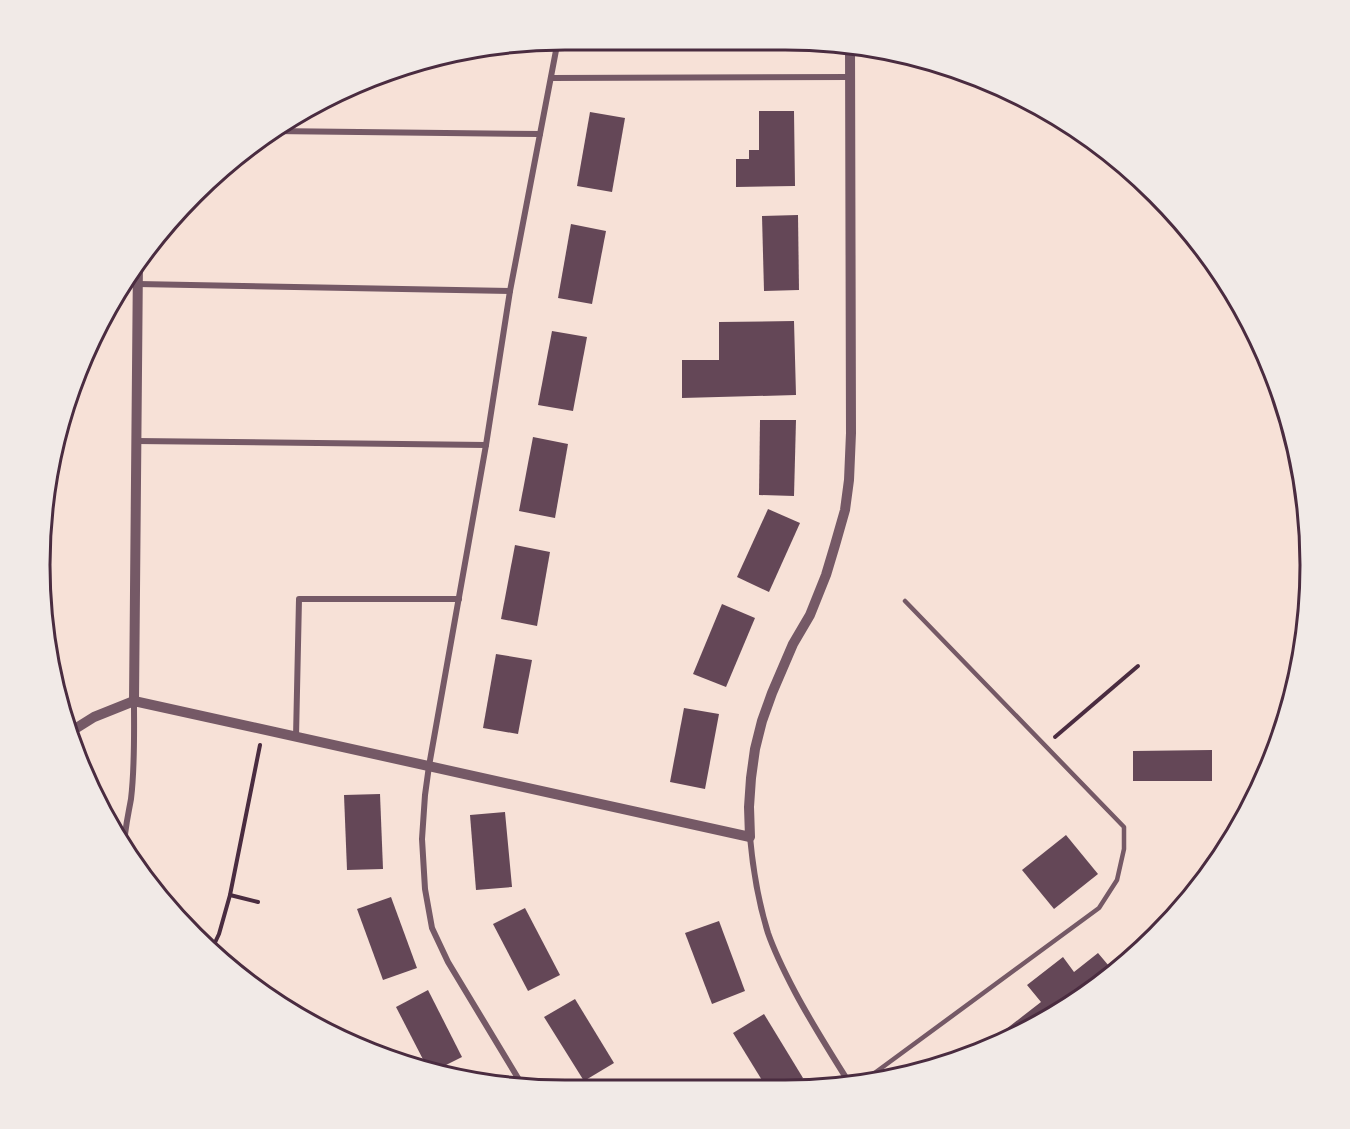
<svg xmlns="http://www.w3.org/2000/svg" width="1350" height="1129" font-family="'Source Sans 3',sans-serif">
<rect width="100%" height="100%" fill="#f7e1d7"/>
<g fill="#644757">
<path d="M759,111H794L795,186L736,187V159H749V150H759Z"/>
<path d="M590,112L625,118L612,192L577,186Z"/>
<path d="M798,215L799,290L764,291L762,216Z"/>
<path d="M571,224L606,231L592,304L558,298Z"/>
<path d="M794,321L796,395L682,398V360H719V322Z"/>
<path d="M552,331L587,337L573,411L538,405Z"/>
<path d="M760,420H796L794,496L759,495Z"/>
<path d="M533,437L568,444L555,518L519,511Z"/>
<path d="M768,509L800,523L769,592L737,577Z"/>
<path d="M515,545L550,552L537,626L501,619Z"/>
<path d="M722,604L755,618L726,687L693,674Z"/>
<path d="M496,654L532,660L518,734L483,728Z"/>
<path d="M684,708L719,714L705,789L670,782Z"/>
<path d="M1212,750V781H1133V751Z"/>
<path d="M380,794L383,869L347,870L344,795Z"/>
<path d="M505,812L512,887L476,890L470,815Z"/>
<path d="M1066,835L1098,874L1054,909L1022,870Z"/>
<path d="M391,897L417,968L383,980L357,909Z"/>
<path d="M525,908L560,975L528,991L493,924Z"/>
<path d="M719,921L745,991L712,1004L685,933Z"/>
<path d="M1098,953L1114,972L1078,1001L987,1050L974,1054L1041,1002L1027,985L1063,957L1074,972Z"/>
<path d="M428,990L462,1057L436,1070L428,1069L396,1007Z"/>
<path d="M575,999L614,1063L584,1081L544,1017Z"/>
<path d="M764,1014L803,1078L783,1090H768L733,1033Z"/>
</g>
<g fill="none" stroke-linecap="round" stroke-linejoin="round">
<g stroke="#4a2c40" stroke-width="4">
<path d="M1055,737L1138,666"/>
<path d="M230,895L258,902"/>
<path d="M211,951L219,934L230,895L260,745"/>
</g>
<path stroke="#755966" stroke-width="4.5" d="M861,1083L1099,908L1117,880L1124,849V827L905,601"/>
<g stroke="#755966" stroke-width="6">
<path d="M551,78L850,77"/>
<path d="M272,131L540,134"/>
<path d="M138,284L510,291"/>
<path d="M136,441L486,445"/>
<path d="M296,737L299,599H459"/>
<path d="M750,837C753,870 758,901 768,933C775,953 785,973 795,992C812,1024 831,1054 850,1084"/>
<path d="M124,850C124,832 128,816 131,799C135,766 134,734 134,701"/>
<path d="M524,1088L448,962L432,928L425,889L422,839L425,795L429,766L486,445L510,291L558,40"/>
</g>
<g stroke="#755966" stroke-width="10">
<path d="M134,701L138,260"/>
<path d="M70,732L94,717L134,701L750,837L749,807L751,778L755,749L762,721L772,693L793,644L810,615L826,575L835,545L845,510L849,480L851,433L850,43"/>
</g>
</g>
<path d="M0 0H1350V1129H0ZM565 50H785A515 515 0 0 1 1300 565V565A515 515 0 0 1 785 1080H565A515 515 0 0 1 50 565V565A515 515 0 0 1 565 50Z" fill="#f1eae7" fill-rule="evenodd"/>
<path fill="none" stroke="#4a2c40" stroke-width="3" d="M565 50H785A515 515 0 0 1 1300 565V565A515 515 0 0 1 785 1080H565A515 515 0 0 1 50 565V565A515 515 0 0 1 565 50Z"/>
</svg>
